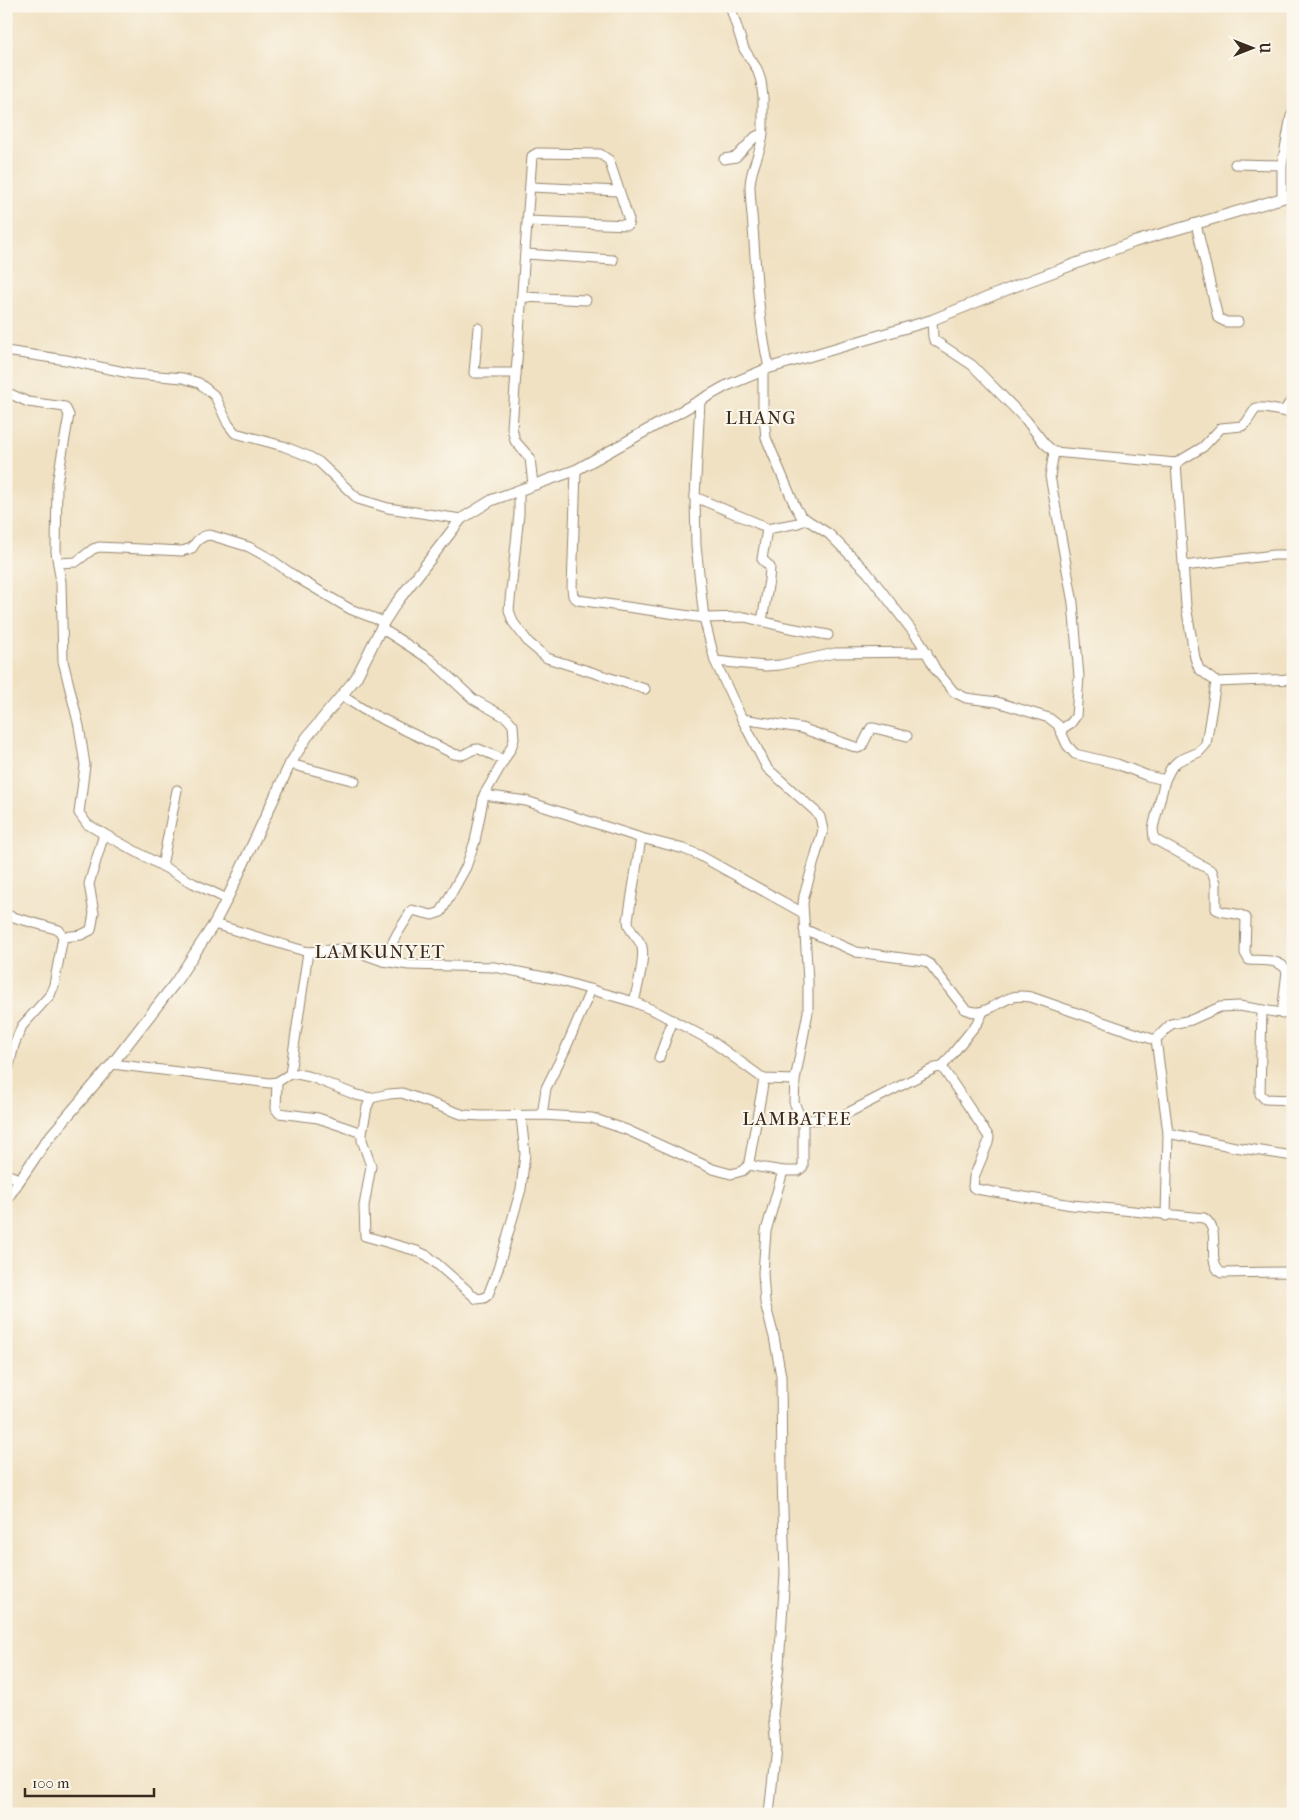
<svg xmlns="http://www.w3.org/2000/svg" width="1299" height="1820" font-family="'IM FELL French Canon',serif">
<rect width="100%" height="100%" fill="#fbf7ec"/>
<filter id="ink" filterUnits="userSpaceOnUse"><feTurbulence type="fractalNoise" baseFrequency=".02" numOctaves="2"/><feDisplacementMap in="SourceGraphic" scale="10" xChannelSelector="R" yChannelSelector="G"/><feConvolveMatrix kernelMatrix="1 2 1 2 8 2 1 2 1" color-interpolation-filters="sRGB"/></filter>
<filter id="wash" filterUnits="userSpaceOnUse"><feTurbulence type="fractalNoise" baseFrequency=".0096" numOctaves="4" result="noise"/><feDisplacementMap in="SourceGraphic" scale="20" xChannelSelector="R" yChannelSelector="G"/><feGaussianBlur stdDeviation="1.12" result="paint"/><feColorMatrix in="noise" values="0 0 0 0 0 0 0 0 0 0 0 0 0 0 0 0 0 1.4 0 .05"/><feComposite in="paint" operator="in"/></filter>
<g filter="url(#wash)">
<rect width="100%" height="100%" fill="#f0e1c2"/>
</g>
<g filter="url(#ink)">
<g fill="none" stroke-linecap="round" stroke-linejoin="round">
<defs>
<g id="minor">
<path d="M730,6L744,49L757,69L761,81L763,97V128"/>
<path d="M724,159L736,157L755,137L763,133C762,151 751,166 750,185C750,199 752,213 753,227C756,274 759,322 769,368"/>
<path d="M1235,164L1282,165"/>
<path d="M531,187L618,191"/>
<path d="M1282,198V165L1291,116L1293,113"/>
<path d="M528,221L628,225L629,220L609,160L600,154L537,153L532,156L512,428L515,441L530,458L533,485"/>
<path d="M1196,224L1218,318L1226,322H1238"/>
<path d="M526,254L613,260"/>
<path d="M523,297L586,300"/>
<path d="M932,320L933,337L934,340L972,365L1026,420L1044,443L1054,452L1176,463"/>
<path d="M478,328L474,373H516"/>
<path d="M6,351L66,360L134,374L183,378L199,383L215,396L228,424L235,433L283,446L308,456L319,462L358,499L388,508L461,519"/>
<path d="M763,372V405L766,438L795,506L801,516L829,534L867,572L920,641L936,670L954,692L966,698L997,702L1049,718L1058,725L1067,745L1075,754L1117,764L1148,776L1165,780L1171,768L1178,761L1199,752L1206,744L1216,682L1199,669L1195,658L1186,606L1176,463L1203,447L1221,428L1242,426L1246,423L1256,408H1265L1293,413"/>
<path d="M6,392L28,402L65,407L69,415L57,483L56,552L61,582L63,661L79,726L85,765L79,813L87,824L104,834L193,883L227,899"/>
<path d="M700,401L695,497L696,546L704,618L715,661L742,719L767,768L815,811L820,817L823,830L804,896L803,904L808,981V1012L795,1080L794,1102L803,1124V1167L798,1171H783L766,1231L763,1273L765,1303L774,1337L781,1376L782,1477L785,1574L779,1665L773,1714L776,1748L769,1814"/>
<path d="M1284,411L1293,398"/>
<path d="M1054,452L1050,476L1073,603L1079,677L1076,716L1071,723L1060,730"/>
<path d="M576,470L572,589L573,596L578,600L704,618L745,617L785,627L828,635"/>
<path d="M519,490V514L509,610L513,622L529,643L547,658L645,689"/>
<path d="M695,497L759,524L767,529L762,559L770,567L769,580L762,621"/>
<path d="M767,529L798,523L806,519"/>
<path d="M58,563L76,562L93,549L99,547L182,551L192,548C197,540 201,536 210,535L249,547L269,558L296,577L350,609L384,622"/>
<path d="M1184,566L1274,555H1293"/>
<path d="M381,628L431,660L473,699L507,718L513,725L514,739L511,748L484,795L475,841L466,867L441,912L432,915L412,910L397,934L383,961"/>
<path d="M715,661L765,666L780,665L835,653L927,652"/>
<path d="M1216,682L1293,679"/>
<path d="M342,696L366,711L454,754C468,758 468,748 479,749L504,760"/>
<path d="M742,719L801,728L858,748L862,746L871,728H874L907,736"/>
<path d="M290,764L355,781"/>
<path d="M1165,780L1153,828L1154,839L1212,871L1216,883V909C1225,915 1238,911 1246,918L1245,953L1249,960C1262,961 1280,958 1287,971L1282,1014"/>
<path d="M484,795L526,801L641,838L684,849L699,855L803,913"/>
<path d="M162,866L177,790"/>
<path d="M6,915L59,930L63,937L54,985L50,995L22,1026L14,1045L6,1079"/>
<path d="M214,924L308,952L353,948L366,955L383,961L409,965L494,967L554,979L634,1002L655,1011L710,1040L764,1079L795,1080"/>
<path d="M804,929L856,952L925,961L930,964L965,1009C983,1018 994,1004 1010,998C1017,995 1024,996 1031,997L1152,1039H1156L1171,1024L1191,1020L1220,1007L1239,1006L1293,1015"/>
<path d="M63,937L81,935L91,930L94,913L89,884L104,834"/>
<path d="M634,1002C637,988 645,961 642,947C639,937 628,932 628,920L641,838"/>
<path d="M1262,1010L1260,1094L1265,1099L1293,1100"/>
<path d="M1156,1039L1168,1133L1166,1216"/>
<path d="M659,1058L673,1020"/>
<path d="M112,1064L270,1083L277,1082L290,1074H297L311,1077L356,1095L371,1098L389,1094L402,1093L464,1115L482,1116L542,1115L592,1118L627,1130L713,1169L731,1174L742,1171L750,1164"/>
<path d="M942,1067L989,1137L988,1143L974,1177L973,1187L976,1189L1072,1205L1204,1218C1224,1233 1204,1258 1221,1273L1285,1272L1291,1275L1293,1280"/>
<path d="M290,1074L308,952"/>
<path d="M764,1079L749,1162L753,1166L783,1171"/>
<path d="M277,1082L276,1109L279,1113L318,1118L362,1133"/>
<path d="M371,1098L367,1107L362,1133V1140L371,1166L364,1206L365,1236L417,1251L428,1256L477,1299L484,1298L488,1295L498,1269L521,1189L525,1154L521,1116"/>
<path d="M542,1115L546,1088L565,1050L591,989"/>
<path d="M803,1120L834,1119L842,1116L935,1068L942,1067L978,1022L983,1012"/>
<path d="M1168,1133L1235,1147L1293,1156"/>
<path d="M6,1174L19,1179"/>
</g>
<path id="tertiary" d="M6,1200L47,1140L112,1064L175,983L214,924L227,899L290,764L307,737L356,678L384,622L397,602L461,519L492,500L576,470L726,386L769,368L932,320L1021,284L1134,242L1293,195"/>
</defs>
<use href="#minor" stroke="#968670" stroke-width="11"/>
<use href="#tertiary" stroke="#968670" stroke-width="12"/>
<use href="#minor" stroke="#fff" stroke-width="9"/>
<use href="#tertiary" stroke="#fff" stroke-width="10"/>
</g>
</g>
<g text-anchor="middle" stroke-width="4" stroke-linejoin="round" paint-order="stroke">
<g font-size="19" letter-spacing="1" fill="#3b2a1e" stroke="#fbf7ec">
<text x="761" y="424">LHANG</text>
<text x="380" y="958">LAMKUNYET</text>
<text x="797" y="1125">LAMBATEE</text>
</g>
</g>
<rect width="1299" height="1820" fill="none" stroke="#fbf7ec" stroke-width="25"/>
<g transform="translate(1252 48) rotate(90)" stroke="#fbf7ec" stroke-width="4" paint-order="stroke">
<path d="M0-4L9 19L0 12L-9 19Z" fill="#3b2a1e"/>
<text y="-8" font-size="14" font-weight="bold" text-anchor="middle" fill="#3b2a1e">U</text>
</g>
<path d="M25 1788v8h129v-8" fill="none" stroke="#3b2a1e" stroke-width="2.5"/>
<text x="32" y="1788" font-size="15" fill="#3b2a1e" stroke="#fbf7ec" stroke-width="4" paint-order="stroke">100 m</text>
</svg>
